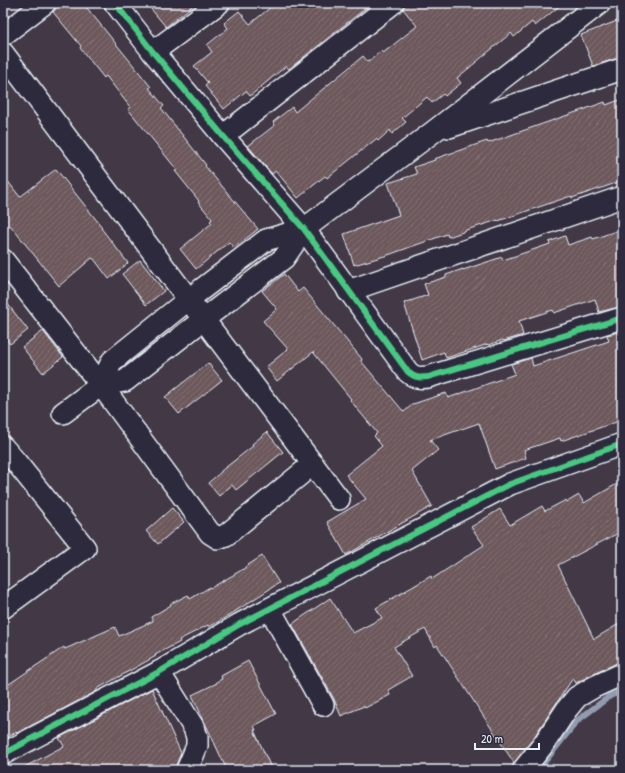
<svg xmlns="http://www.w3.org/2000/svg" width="625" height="773" font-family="'Patrick Hand',sans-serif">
<defs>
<pattern id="building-hatch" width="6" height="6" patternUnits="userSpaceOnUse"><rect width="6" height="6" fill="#6d595b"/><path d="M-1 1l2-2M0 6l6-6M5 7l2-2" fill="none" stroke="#827173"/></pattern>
</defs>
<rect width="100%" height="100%" fill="#423846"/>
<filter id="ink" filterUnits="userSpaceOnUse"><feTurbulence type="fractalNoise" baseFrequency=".025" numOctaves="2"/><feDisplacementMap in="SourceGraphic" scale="8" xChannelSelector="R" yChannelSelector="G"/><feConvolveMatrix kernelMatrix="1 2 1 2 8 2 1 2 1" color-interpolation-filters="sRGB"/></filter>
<g filter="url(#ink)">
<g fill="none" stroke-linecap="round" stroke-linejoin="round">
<path stroke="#919cb0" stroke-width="6" d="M538,770L578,720L610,696L622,691"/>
</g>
<g fill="url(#building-hatch)" stroke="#e8f1f8">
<path d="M57,3H83L151,87L149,88L164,106L161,108L206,165L205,166L258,229L234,248L229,242L196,269L180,249L212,223L210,221L212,219L198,202L199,201L175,171L177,170L128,109L130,107L106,76L104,78L80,48L81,46L53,12L56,8Z"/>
<path d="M146,3H196L166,27Z"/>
<path d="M276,3H372L289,69L286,66L250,96L246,91L224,109L205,86L208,83L194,66L212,52L207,45L228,28L224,23L239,11L250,24Z"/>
<path d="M405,3H563L535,26L532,22L514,37L511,33L457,78L461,83L445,96L443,94L432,103L427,97L402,118L406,122L392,134L390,130L378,141L376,139L327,178L325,176L298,198L276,171L272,174L248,146L275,125L273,122L292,107L295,112L363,56L368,62L381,51L383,53L417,26L403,9Z"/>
<path d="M622,19V57L618,58L593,66L581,35Z"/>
<path d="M622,99V181L572,198L571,196L498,221V220L463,231V232L448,237L447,234L388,255L354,265L344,234L399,215L388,183L417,174L414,167L435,160L434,159L487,141L488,143L605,102L606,105Z"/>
<path d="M56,169L102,227L101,228L128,263L109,279L94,259L92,258L59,286L10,225L3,231V175L20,197Z"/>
<path d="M622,229V306L619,307L599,312L595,299L554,313L553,310L519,321L523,335L504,341L503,340L488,345V344L446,358L444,352L422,360L404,303L428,295L424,284L446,277V275L463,269V270L502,257L503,260L550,244L549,242L565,236L568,245L592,237L593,239Z"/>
<path d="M140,260L164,291L146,305L122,274Z"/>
<path d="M284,274L298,292L303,288L362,359L361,361L404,412L413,404L446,393L448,398L515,374L511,364L531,358L533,366L609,341L607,335L622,331V420L561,441L560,438L524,450L526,458L495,469L479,423L430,440L438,450L412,471L432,506L346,555L327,522L366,499L346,475L382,446L374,436L377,433L350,400L351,399L313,352L277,381L266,367L288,349L263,321L277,309L262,291Z"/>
<path d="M3,298L28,330L10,344L3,335Z"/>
<path d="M43,331L63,357L43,373L22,347Z"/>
<path d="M208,363L222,380L179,414L165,397Z"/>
<path d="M267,432L283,452L236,490L232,485L219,496L208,483L221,472V471L253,446L252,444Z"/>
<path d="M622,481V531L558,565L594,639L622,622V662L617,663L589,676L576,683L573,678L532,740L514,763L437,645L435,647L425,629L394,647L412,676L388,690L390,695L365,708L364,706L341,716L334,699L292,624L330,598L353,633L382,618L376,608L431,576L432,579L484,545L471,527L500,509L510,525L542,506L545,511L566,500L567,502L579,495L584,503Z"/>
<path d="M172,508L184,522L158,544L146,531Z"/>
<path d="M262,556L279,583L228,616L209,627L208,625L179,640L180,642L155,655L156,656L97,689V691L17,733L16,732L3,740V688L64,647L65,649L115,627L119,636L153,621L151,617L171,605L170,604L188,595L190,599L210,587L211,588L245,568V567Z"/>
<path d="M248,661L276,714L254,726L256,730H254L272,770H227L192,695L217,683L216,682L222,679L221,676Z"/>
<path d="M152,689L181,753L176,765L175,770H19L64,746L59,738Z"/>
</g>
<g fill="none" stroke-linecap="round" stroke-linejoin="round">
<defs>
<g id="street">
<path d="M115,3L153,52L223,136L304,229L408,372C415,378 419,378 428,377L622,318"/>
<path d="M3,35L45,3"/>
<path d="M153,52L219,3"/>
<path d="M3,53L339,499"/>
<path d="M449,127L622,69"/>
<path d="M223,136L393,3"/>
<path d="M3,260L101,385L210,533L218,538L226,535L313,464"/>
<path d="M348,291L622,197"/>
<path d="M101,385L112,361L189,299L266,240L304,229"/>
<path d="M63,413L101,385L125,381L204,319L284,258L304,229L433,132L600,3"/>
<path d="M3,447L16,462L85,548L3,608"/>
<path d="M270,609L323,705"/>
<path d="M159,672L194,728L197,737V746L187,770"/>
<path d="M3,754L31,739L159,672L240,624L510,484L622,444"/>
<path d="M523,770L543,745L567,709L577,697L594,687L622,674"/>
</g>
</defs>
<use href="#street" stroke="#e8f1f8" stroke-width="24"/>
<use href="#street" stroke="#2f2a3d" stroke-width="21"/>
<defs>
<g id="cycleway">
<path d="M115,3L153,52L223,136L304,229L408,372C415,378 419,378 428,377L622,318"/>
<path d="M3,754L31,739L159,672L240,624L510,484L622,444"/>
</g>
</defs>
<use href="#cycleway" stroke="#2f2a3d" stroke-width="8"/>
<use href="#cycleway" stroke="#46c982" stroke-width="6"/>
</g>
</g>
<rect width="625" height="773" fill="none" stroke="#2f2a3d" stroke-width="16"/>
<rect x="8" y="8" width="609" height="757" fill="none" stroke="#e8f1f8" stroke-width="1.5" filter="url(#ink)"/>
<path d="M475 743v6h64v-6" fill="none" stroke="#e8f1f8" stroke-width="2"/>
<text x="481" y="743" font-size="12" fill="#e8f1f8" stroke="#2f2a3d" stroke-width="3" paint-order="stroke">20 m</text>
</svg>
